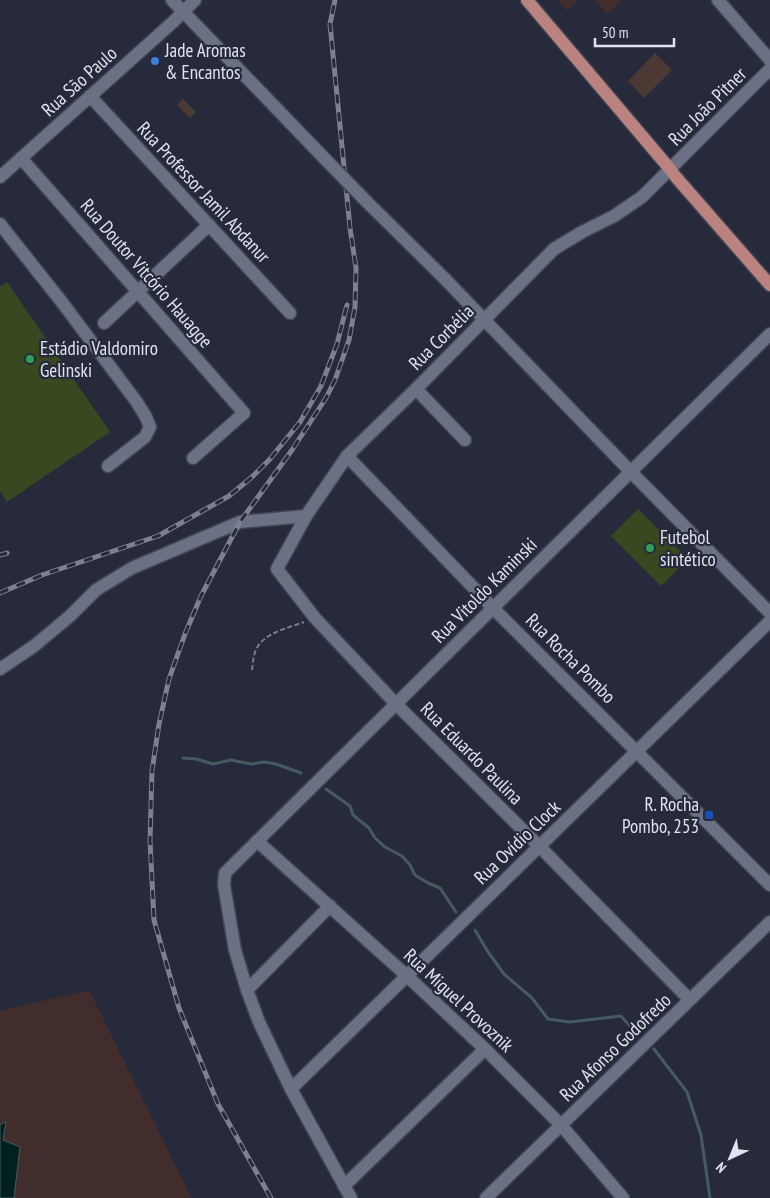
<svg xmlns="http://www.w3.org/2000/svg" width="770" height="1198" font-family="'PT Sans Narrow',sans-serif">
<rect width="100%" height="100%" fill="#262a3a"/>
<g fill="#412d2c">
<path d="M558,0H579L567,11Z"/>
<path d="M594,0H623L608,15Z"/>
<path d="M89,990L192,1198H0V1011Z"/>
</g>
<g fill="#384820">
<path d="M7,282L110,432L7,502L0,491V287Z"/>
<path d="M638,509L688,559L661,586L611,536Z"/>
</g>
<path fill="#032021" stroke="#465b5f" d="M6,1121L3,1140L20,1147L14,1198H0V1125Z"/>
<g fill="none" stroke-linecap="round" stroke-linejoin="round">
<g stroke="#465b5f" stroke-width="3">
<path d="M183,758L196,759L213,764L231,760L251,764L264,762L276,764L301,773"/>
<path d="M326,789L350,806L353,815L369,828L375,838L385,847L402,856L410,865L415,875L428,883L440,888L456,912"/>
<path d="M475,930L488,952L504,974L532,998L548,1019L570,1022L621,1016L638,1035"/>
<path d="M654,1049L687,1092L701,1135L710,1198"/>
</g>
</g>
<g fill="#4c3933">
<path d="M655,53L672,70L644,98L628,81Z"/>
<path d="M183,99L196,112L190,118L177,105Z"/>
</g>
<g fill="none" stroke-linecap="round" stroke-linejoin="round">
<defs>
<g id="minor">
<path d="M172,0L327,161"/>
<path d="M718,0L770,60"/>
<path d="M90,96L290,313"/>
<path d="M21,158L244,413L193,458"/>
<path d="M0,177L173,22L195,0"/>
<path d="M367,202L444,278L631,472L770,613"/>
<path d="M0,224L61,301L136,401L146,417L150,427L145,437L108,466"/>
<path d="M104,323L209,225"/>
<path d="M416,389L465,440"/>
<path d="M347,456L493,608L770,885"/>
<path d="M0,669L34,646L70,616L96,590L132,568L240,522L306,516"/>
<path d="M257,841L407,976L485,1049L561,1125L623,1198"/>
<path d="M247,990L330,906"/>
<path d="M690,1000L539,846L396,704L315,618L277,569L306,516L347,456L416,389L554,249L582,232L614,216L642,197L770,69"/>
<path d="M291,1089L770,621"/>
<path d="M344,1186L485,1049"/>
<path d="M351,1198L291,1089L259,1022L247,990L235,950L224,885L225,873L770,334"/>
<path d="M486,1198L770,922"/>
</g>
<path id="major" d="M527,0L670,169L675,176L770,285"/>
</defs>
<use href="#minor" stroke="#414552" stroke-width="15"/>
<use href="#major" stroke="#414552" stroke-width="15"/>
<path stroke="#7a7e8b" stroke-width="2" stroke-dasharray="5 2.5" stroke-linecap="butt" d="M252,670C253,664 253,656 256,650C263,633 288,628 304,622"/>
<use href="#minor" stroke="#6b7184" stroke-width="12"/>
<use href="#major" stroke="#bb8380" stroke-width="12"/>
<defs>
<g id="rail">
<path d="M0,555L7,553"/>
<path d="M0,593L42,575L158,536L229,496L252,477L270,459L300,422L321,386L337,344L347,305"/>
<path d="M271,1198L218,1104L179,1008L154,920L150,841L152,771L159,724L169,679L185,634L201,596L240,522L292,450L326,398L335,380L349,340L355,307L356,268L350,228L330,24L335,0"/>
</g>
</defs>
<use href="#rail" stroke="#7d808e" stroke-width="5"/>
<use href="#rail" stroke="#262a3a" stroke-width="3" stroke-dasharray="9" stroke-linecap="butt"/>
<defs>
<path id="minor-bridge" d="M327,161L367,202"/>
</defs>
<use href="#minor-bridge" stroke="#414552" stroke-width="15" stroke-linecap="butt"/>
<use href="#minor-bridge" stroke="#6b7184" stroke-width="12"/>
</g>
<circle fill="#3f7fe0" stroke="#262a3a" stroke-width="2" cx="155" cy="61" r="5"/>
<g fill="#2e9e5b" stroke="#262a3a" stroke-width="2">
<circle cx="30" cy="359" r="5"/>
<circle cx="650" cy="548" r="5"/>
</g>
<rect fill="#1a4fb4" stroke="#262a3a" stroke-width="2" x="704" y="810" width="10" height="10" rx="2.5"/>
<g text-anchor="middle" stroke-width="4.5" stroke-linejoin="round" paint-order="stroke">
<g font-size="19" fill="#e1e4ef" stroke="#262a3a" text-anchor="start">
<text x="165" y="57">Jade Aromas<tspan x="165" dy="22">&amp; Encantos</tspan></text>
<text x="40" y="355">Estádio Valdomiro<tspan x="40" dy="22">Gelinski</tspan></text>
<text x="660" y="544">Futebol<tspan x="660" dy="22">sintético</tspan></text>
<text x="699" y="811" text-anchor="end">R. Rocha<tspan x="699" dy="22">Pombo, 253</tspan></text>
</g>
<g font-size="19" fill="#e1e4ef" stroke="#262a3a">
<text transform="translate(79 81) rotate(-42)" y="7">Rua São Paulo</text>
<text transform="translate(707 106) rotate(-45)" y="7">Rua João Pitner</text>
<text transform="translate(204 192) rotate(47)" y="7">Rua Professor Jamil Abdanur</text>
<text transform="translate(147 273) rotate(49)" y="7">Rua Doutor Vitcório Hauagge</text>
<text transform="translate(441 337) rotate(-45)" y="7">Rua Corbélia</text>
<text transform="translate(484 590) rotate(-45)" y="7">Rua Vitoldo Kaminski</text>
<text transform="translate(571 658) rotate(45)" y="7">Rua Rocha Pombo</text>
<text transform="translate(472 753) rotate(45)" y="7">Rua Eduardo Paulina</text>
<text transform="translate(517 842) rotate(-44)" y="7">Rua Ovídio Clock</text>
<text transform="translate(459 1000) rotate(43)" y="7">Rua Miguel Provoznik</text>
<text transform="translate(615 1047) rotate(-44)" y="7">Rua Afonso Godofredo</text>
</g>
</g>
<g transform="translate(730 1158) rotate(224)" stroke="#262a3a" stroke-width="4" paint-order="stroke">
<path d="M0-4L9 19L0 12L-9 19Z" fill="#e1e4ef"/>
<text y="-8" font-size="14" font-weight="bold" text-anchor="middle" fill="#e1e4ef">N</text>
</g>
<path d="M595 38v8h79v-8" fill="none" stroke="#e1e4ef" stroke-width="2.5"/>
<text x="602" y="38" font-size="15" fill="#e1e4ef" stroke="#262a3a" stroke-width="4" paint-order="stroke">50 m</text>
</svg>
